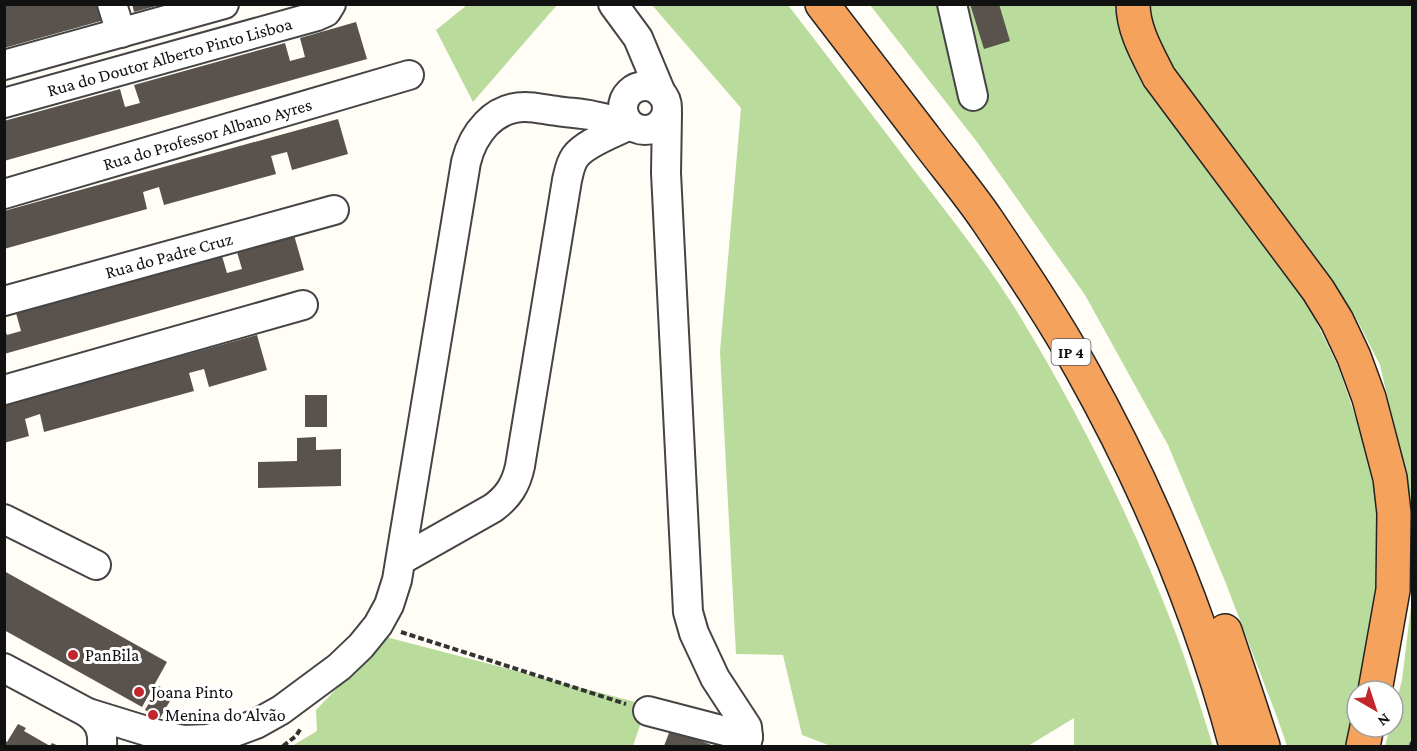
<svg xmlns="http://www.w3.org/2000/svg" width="1417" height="751" font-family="'Crimson Pro',serif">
<rect width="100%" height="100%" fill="#fffdf5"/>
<g fill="#b9dc9c">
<path d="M1148,4L1412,5V539L1407,482L1380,365L1354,314L1295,232L1167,61L1154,31Z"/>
<path d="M467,5H557L473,102L436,30Z"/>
<path d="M652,5H788C831,61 874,117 917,174C952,219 988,265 1018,313C1080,415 1134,524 1176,634C1190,671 1201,709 1213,746H1074V718L1028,746H831L802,735L783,655L736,654L720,352L741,108Z"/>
<path d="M870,5H1124L1306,301L1338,366L1367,450L1380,525L1375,632L1361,691H1357V705L1347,746H1287L1277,717L1225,581L1168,445L1085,295L977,142Z"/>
<path d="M1412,598V746H1385L1390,727H1393V714L1402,680Z"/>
<path d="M386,637L647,705L633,746H292L317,731L316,710Z"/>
</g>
<g fill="#5a524d">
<path d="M4,4H104L108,19L4,48Z"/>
<path d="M132,4H160V5L134,12Z"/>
<path d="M970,4H999L1010,41L984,49Z"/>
<path d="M356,22L367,59L4,161V121L120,89L125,107L140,103L134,85L285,43L290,61L305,57L300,38Z"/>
<path d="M338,119L348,154L292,170L287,152L271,156L276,174L164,205L159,187L143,192L147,209L4,249V211Z"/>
<path d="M294,235L304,270L4,354V327L7,335L21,331L16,313L222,256L227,273L242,269L237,252Z"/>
<path d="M257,335L267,370L209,387L204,369L189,373L194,391L44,432L40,414L25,419L29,436L4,443V405Z"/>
<rect x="305" y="395" width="22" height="32"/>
<path d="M316,437V450L341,449V486L258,488V462L297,461V438Z"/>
<path d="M4,571L167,662L142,707L4,630Z"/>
<path d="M159,686L174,694L160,718L145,710Z"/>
<path d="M18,724L26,728L24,731L50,746L52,743L59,746H4V740L7,742Z"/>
<path d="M672,725L704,734L701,741L714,746H664Z"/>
</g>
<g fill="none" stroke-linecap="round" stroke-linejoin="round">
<defs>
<g id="minor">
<path d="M112,4L121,33"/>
<path d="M613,4L638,38L661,93"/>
<path d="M952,4L973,96"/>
<path d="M4,65L224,4"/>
<circle cx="645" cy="108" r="22"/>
<path id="s1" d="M4,103L317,16L326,12L331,4"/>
<path d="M667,114L666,173L688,612L694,633L715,678L747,727L748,737L746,746"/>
<path id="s2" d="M4,194L409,75"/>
<path id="s3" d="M4,301L334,210"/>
<path d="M4,390L303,305"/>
<path d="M4,519L96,565"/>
<path d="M401,560L493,508C508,497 516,485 520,466L567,180C569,172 570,164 575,157C585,143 614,133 630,125"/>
<path d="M4,668L88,713L156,734L183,740L207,739L232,733L256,724L281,710L339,667L361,646L378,625L389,605L397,580L466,162C473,134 493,107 525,107C536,107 547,110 557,111C569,113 582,113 594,116C606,118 618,122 630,125"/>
<path d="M648,711L748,737"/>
<path d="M88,713C100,722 103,732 102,746"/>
</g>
<g id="highway">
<path d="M822,4C856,49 890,93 924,137C945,165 968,192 987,220C1020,269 1053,318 1082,370C1148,488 1201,615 1236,746"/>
<path d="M1133,4C1133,30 1148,55 1159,77L1318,290L1337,321L1354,357L1369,398L1390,478L1394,513L1393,590L1375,691"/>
<path d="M1225,631L1247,697L1263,746"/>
<path d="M1363,746L1367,727"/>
</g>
</defs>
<use href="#minor" stroke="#444" stroke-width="32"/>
<use href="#highway" stroke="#222" stroke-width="36"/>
<g stroke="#333" stroke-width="4" stroke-dasharray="6 3" stroke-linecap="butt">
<path d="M401,632L626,704"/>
<path d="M283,746L296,736L301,728"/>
<path d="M1411,746L1412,742"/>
</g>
<use href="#minor" stroke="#fff" stroke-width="28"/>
<use href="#highway" stroke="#f5a25d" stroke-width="33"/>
</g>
<g fill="#c4262e" stroke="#fff" stroke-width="2">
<circle cx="73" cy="655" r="6"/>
<circle cx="139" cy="692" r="6"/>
<circle cx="153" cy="715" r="6"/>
</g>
<g text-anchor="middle" stroke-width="6" stroke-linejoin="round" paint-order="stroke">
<rect fill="#fff" stroke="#585858" stroke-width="1.5" x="1051.5" y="339" width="39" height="26" rx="4.5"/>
<g font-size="16" font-weight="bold" fill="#111">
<text x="1071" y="358">IP 4</text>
</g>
<g font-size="18" fill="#111" stroke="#fff">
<text dy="6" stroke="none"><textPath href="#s1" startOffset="172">Rua do Doutor Alberto Pinto Lisboa</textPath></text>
<text dy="6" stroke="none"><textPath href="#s2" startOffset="212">Rua do Professor Albano Ayres</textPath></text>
<text dy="6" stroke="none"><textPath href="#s3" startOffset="171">Rua do Padre Cruz</textPath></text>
</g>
<g font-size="18" fill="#111" stroke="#fff" text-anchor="start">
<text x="85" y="661">PanBila</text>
<text x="151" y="698">Joana Pinto</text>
<text x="165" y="721">Menina do Alvão</text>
</g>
</g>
<rect width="1417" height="751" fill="none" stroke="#111111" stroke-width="12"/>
<g transform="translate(1375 709) rotate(141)"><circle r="28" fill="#ffffff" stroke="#a0a0a0" stroke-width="1.5"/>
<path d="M0-4.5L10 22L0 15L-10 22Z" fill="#c4262e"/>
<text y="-9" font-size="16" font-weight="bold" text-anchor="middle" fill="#111111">N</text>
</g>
</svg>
